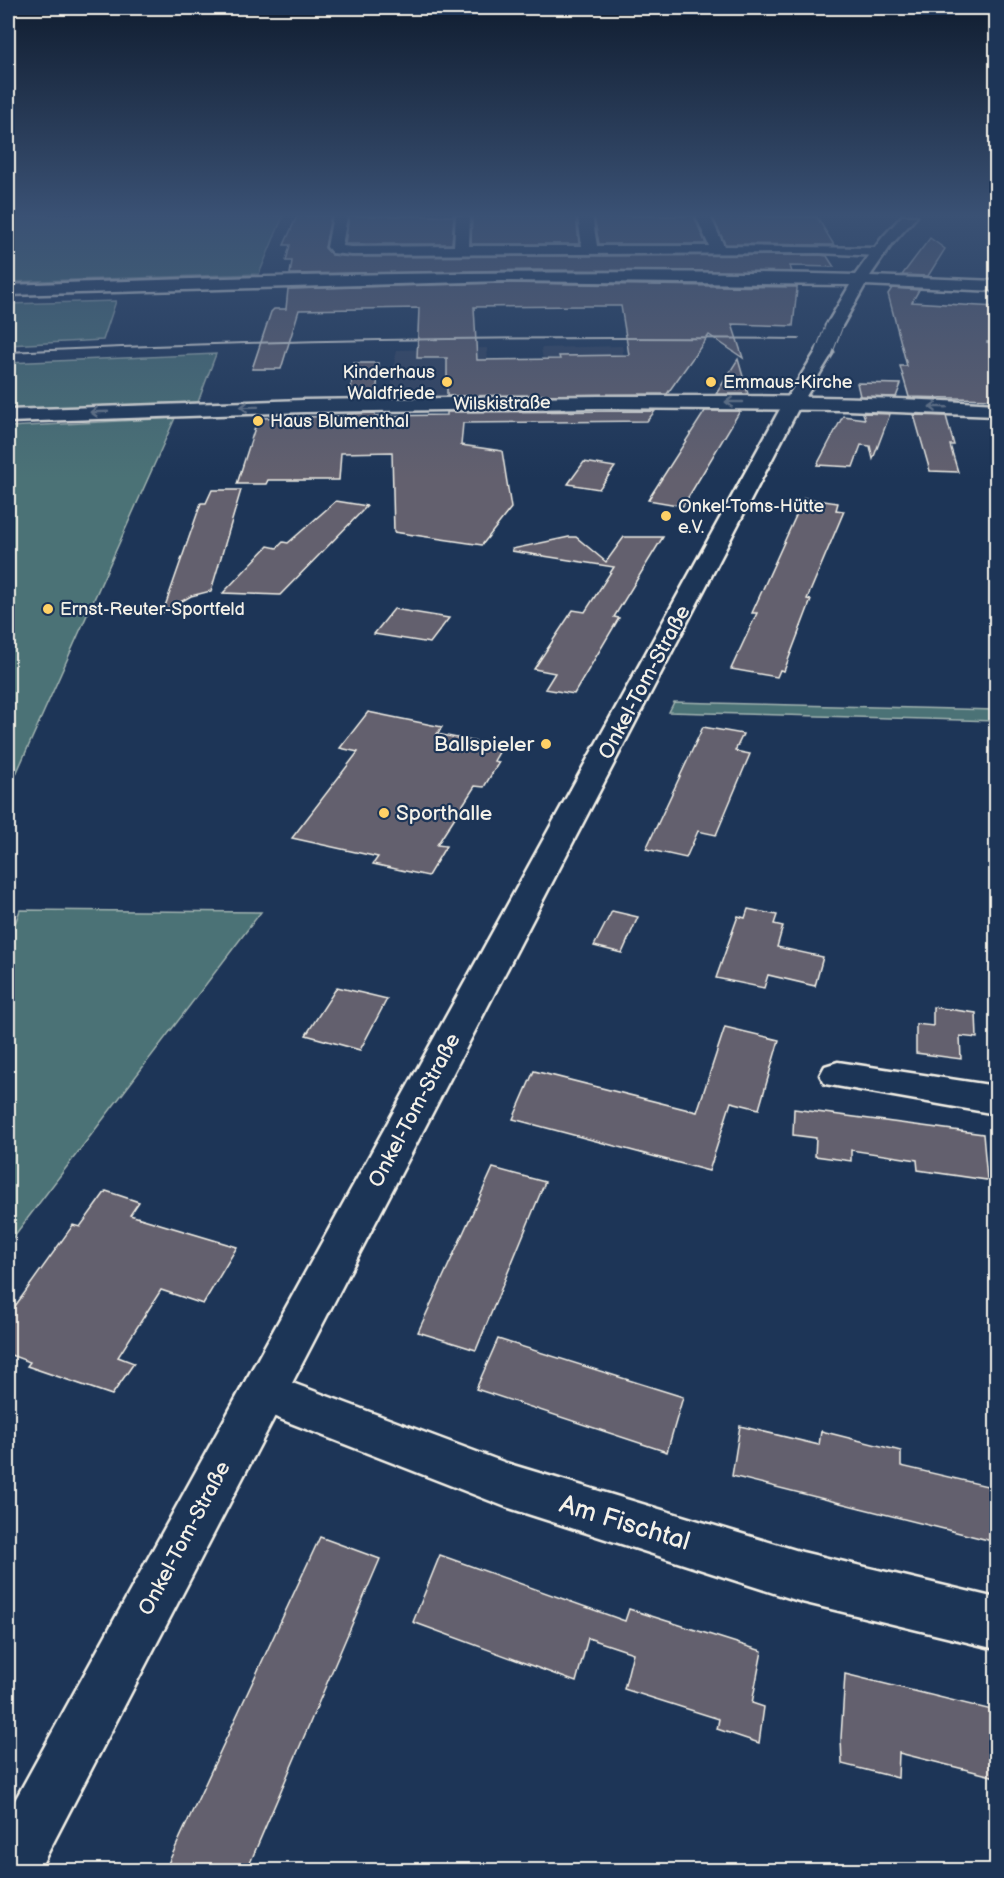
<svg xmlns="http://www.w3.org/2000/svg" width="1004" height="1878" font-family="'Balsamiq Sans',sans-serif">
<rect width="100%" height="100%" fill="#1d3557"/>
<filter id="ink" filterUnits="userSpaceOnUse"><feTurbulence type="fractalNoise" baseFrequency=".0167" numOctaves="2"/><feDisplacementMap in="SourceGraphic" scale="12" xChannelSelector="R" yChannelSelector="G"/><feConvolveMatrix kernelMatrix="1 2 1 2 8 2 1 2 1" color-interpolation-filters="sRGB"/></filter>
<g filter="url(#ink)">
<g fill="#32425e">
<path d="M622,346L630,395H549L541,348Z"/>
<path d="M487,348L488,364L502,369L503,396L390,397L396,350Z"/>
</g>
<g fill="#4b7276" stroke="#a0b2af" stroke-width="1.5">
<path d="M8,216H283L259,274L8,282Z"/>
<path d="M445,281H829L827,286L556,283L260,288Z"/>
<path d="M116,301L103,340L8,345V304Z"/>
<path d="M216,354L198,402L8,409V363Z"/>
<path d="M175,418L8,792V427Z"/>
<path d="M674,702L996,710V721L669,712Z"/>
<path d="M20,910L261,912L8,1244V943Z"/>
</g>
<g fill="#63606e" stroke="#f4f1e8" stroke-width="1.5" fill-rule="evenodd">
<path d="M297,216H331L325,248L332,255L352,257L820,255L827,256L834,267L790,266L792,272L537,270L290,274L292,261H286L290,245H284Z"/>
<path d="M349,216H454L452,244H345Z"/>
<path d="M472,216H576L579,244H471Z"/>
<path d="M594,216H694L706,244H599Z"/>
<path d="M712,216L817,217L834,245L725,244Z"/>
<path d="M930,238L945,249L928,276L902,275Z"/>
<path d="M502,283L797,287V289L793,326L732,324L743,358L709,335L667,394L447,396V358H417L419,308L299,310L281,369H252L271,312L274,309H286L288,289ZM587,306H621L629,355L559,356L560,359L477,360L474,307Z"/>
<path d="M892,288L919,290L912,302L996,307V399L909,397L900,366H907L888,294Z"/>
<path d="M738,359L748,394H716Z"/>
<path d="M354,363H379L376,397H350Z"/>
<path d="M857,383L901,384L896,397L860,396Z"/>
<path d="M655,411L647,421L463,423L461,445L502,451L511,508L482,545L394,532L392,452L341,453L339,480H268L266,484H237L258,418L348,416V414L375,413V416L447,415V412Z"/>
<path d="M705,411H740L683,506L648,500Z"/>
<path d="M863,413L890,414L873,459L870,446L861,445L853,467L817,465L843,416L865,419Z"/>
<path d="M914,415L946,416L954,445H950L958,472L930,471Z"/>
<path d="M584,462L615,467L599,489L568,484Z"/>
<path d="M212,490H241L211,591L191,596L163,612L201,503H206Z"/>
<path d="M804,498L838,503L836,510L844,511L807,599L811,600L784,671L780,670L777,677L731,669L757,613H752Z"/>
<path d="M336,501L367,506L280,595L223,593L268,546L277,548L283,542L288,543Z"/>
<path d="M569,537H576L606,562L624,537H663L614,617L619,618L574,694L545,689L555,673L534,669L573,610L585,612L614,567L512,551V549Z"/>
<path d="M394,609L449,618L430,643L374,634Z"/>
<path d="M368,712L442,727L437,734L502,747L494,761L499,762L484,787L475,786L437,845L446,846L428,876L373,864L378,857L292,838L358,752L340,748Z"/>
<path d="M703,727L743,734L735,751L750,754L716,835L698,831L686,858L646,849Z"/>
<path d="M748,909L777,915L774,924L783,926L777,947L823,957L815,986L768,975L764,988L716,978L738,916L745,918Z"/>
<path d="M612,911L638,917L622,953L594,946Z"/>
<path d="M337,987L387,999L360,1050L306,1035Z"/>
<path d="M933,1007L976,1013L977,1038L960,1036L961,1059L916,1053V1024L933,1026Z"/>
<path d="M725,1027L779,1040L759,1109L731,1102L709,1171L513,1119L534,1071L697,1112Z"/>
<path d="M794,1109L983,1134L987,1180L918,1170L917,1160L851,1150V1161L815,1156L816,1138L793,1135Z"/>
<path d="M493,1168L545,1182L476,1350L418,1332Z"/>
<path d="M106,1191L139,1202L130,1215L237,1247L203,1304L161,1290L118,1357L134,1363L112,1395L27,1366L30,1362L8,1354V1316L73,1225L80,1227Z"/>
<path d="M498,1339L683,1397L667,1452L476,1389Z"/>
<path d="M740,1426L819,1445L821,1431L901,1451V1466L996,1488V1542L732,1476Z"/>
<path d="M320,1537L380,1559L247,1870H165Z"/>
<path d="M440,1555L625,1621L629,1609L762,1651L752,1703L764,1707L759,1743L717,1729L719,1719L624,1689L633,1653L588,1638L576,1682L413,1622Z"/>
<path d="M845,1674L996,1711V1777L899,1753L898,1778L842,1764L841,1738Z"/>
</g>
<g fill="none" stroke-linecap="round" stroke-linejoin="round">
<defs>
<g id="minor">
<path d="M333,216H347L342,246L352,247L454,246L456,216H470L469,246H582L578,216H592L597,246H709L696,216H710L724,246L877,248L884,252L877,256L820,253L352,255L332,253L327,247Z"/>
<path d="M599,396C731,396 864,395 996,404V416L847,410L599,408L304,412L8,422V410L304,400Z"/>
<path d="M838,1062L996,1086V1114L825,1084L820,1075L825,1066Z"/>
<path d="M263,1372L506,1463L802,1552L996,1598V1649L802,1602L506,1507L247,1406L240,1392L247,1378Z"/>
</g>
<g id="major">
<path d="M902,216H917L892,244L870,276L996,281V291L865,285L842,326L834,331L826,326L850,285L502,281L8,295V285C290,275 573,268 855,275L882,238Z"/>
<path d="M824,347L830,348L833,352L797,411L39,1870H8V1813L779,411L818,348Z"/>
</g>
</defs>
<use href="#minor" stroke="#f4f1e8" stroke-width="5"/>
<use href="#major" stroke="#f4f1e8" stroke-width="5"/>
<use href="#minor" fill="#1d3557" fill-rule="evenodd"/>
<use href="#major" fill="#1d3557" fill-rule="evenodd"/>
<g stroke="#f4f1e8" stroke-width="2">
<path d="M987,342L996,343"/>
<path d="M8,352C272,339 535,336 799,339"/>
<path d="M992,353H996"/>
</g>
<defs>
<path id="major-bridge" d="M824,352L834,326"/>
</defs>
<use href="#major-bridge" stroke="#f4f1e8" stroke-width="18" stroke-linecap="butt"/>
<use href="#major-bridge" stroke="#1d3557" stroke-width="16"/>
</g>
<defs><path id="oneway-shaft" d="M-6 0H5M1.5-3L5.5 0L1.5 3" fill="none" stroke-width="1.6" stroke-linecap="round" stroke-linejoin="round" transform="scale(1.5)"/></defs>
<g stroke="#68778a">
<use href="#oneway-shaft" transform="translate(734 402) rotate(-180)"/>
<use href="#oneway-shaft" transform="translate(249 407) rotate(179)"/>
<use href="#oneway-shaft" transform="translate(938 407) rotate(-178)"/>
<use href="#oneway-shaft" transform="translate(99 412) rotate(178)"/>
</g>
</g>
<linearGradient id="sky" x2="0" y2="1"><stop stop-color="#101d30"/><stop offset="0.45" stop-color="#3a5174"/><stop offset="1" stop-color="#3a5174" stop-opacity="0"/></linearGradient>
<rect width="1004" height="479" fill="url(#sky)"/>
<g fill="#ffd166" stroke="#1d3557" stroke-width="2">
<circle cx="447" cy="382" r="6"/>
<circle cx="711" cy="382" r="6"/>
<circle cx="258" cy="421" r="6"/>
<circle cx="666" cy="516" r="6"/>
<circle cx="48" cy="609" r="6"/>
<circle cx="546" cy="744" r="6"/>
<circle cx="384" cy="813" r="6"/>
</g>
<g text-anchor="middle" stroke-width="4.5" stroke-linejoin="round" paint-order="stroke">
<g font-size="18" fill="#f4f1e8" stroke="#1d3557" text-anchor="start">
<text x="435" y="378" text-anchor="end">Kinderhaus<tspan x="435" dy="21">Waldfriede</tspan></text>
<text x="723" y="388">Emmaus-Kirche</text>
<text x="270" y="427">Haus Blumenthal</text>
<text x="678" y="512">Onkel-Toms-Hütte<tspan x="678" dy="21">e.V.</tspan></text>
<text x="60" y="615">Ernst-Reuter-Sportfeld</text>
</g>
<g font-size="18" fill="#f4f1e8" stroke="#1d3557">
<text transform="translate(502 403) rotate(-1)" y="6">Wilskistraße</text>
</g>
<g font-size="21" fill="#f4f1e8" stroke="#1d3557">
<text transform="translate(644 682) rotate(-62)" y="7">Onkel-Tom-Straße</text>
<text transform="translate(414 1110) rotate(-62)" y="7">Onkel-Tom-Straße</text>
<text transform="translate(184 1538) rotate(-62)" y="7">Onkel-Tom-Straße</text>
</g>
<g font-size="21" fill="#f4f1e8" stroke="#1d3557" text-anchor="end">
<text x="534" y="751">Ballspieler</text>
<text x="396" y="820" text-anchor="start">Sporthalle</text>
</g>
<g font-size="26" fill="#f4f1e8" stroke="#1d3557">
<text transform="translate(625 1522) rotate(17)" y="9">Am Fischtal</text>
</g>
</g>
<rect width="1004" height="1878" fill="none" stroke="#1d3557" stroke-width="30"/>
<rect x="15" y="15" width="974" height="1848" fill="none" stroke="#f4f1e8" stroke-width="2" filter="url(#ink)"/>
</svg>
